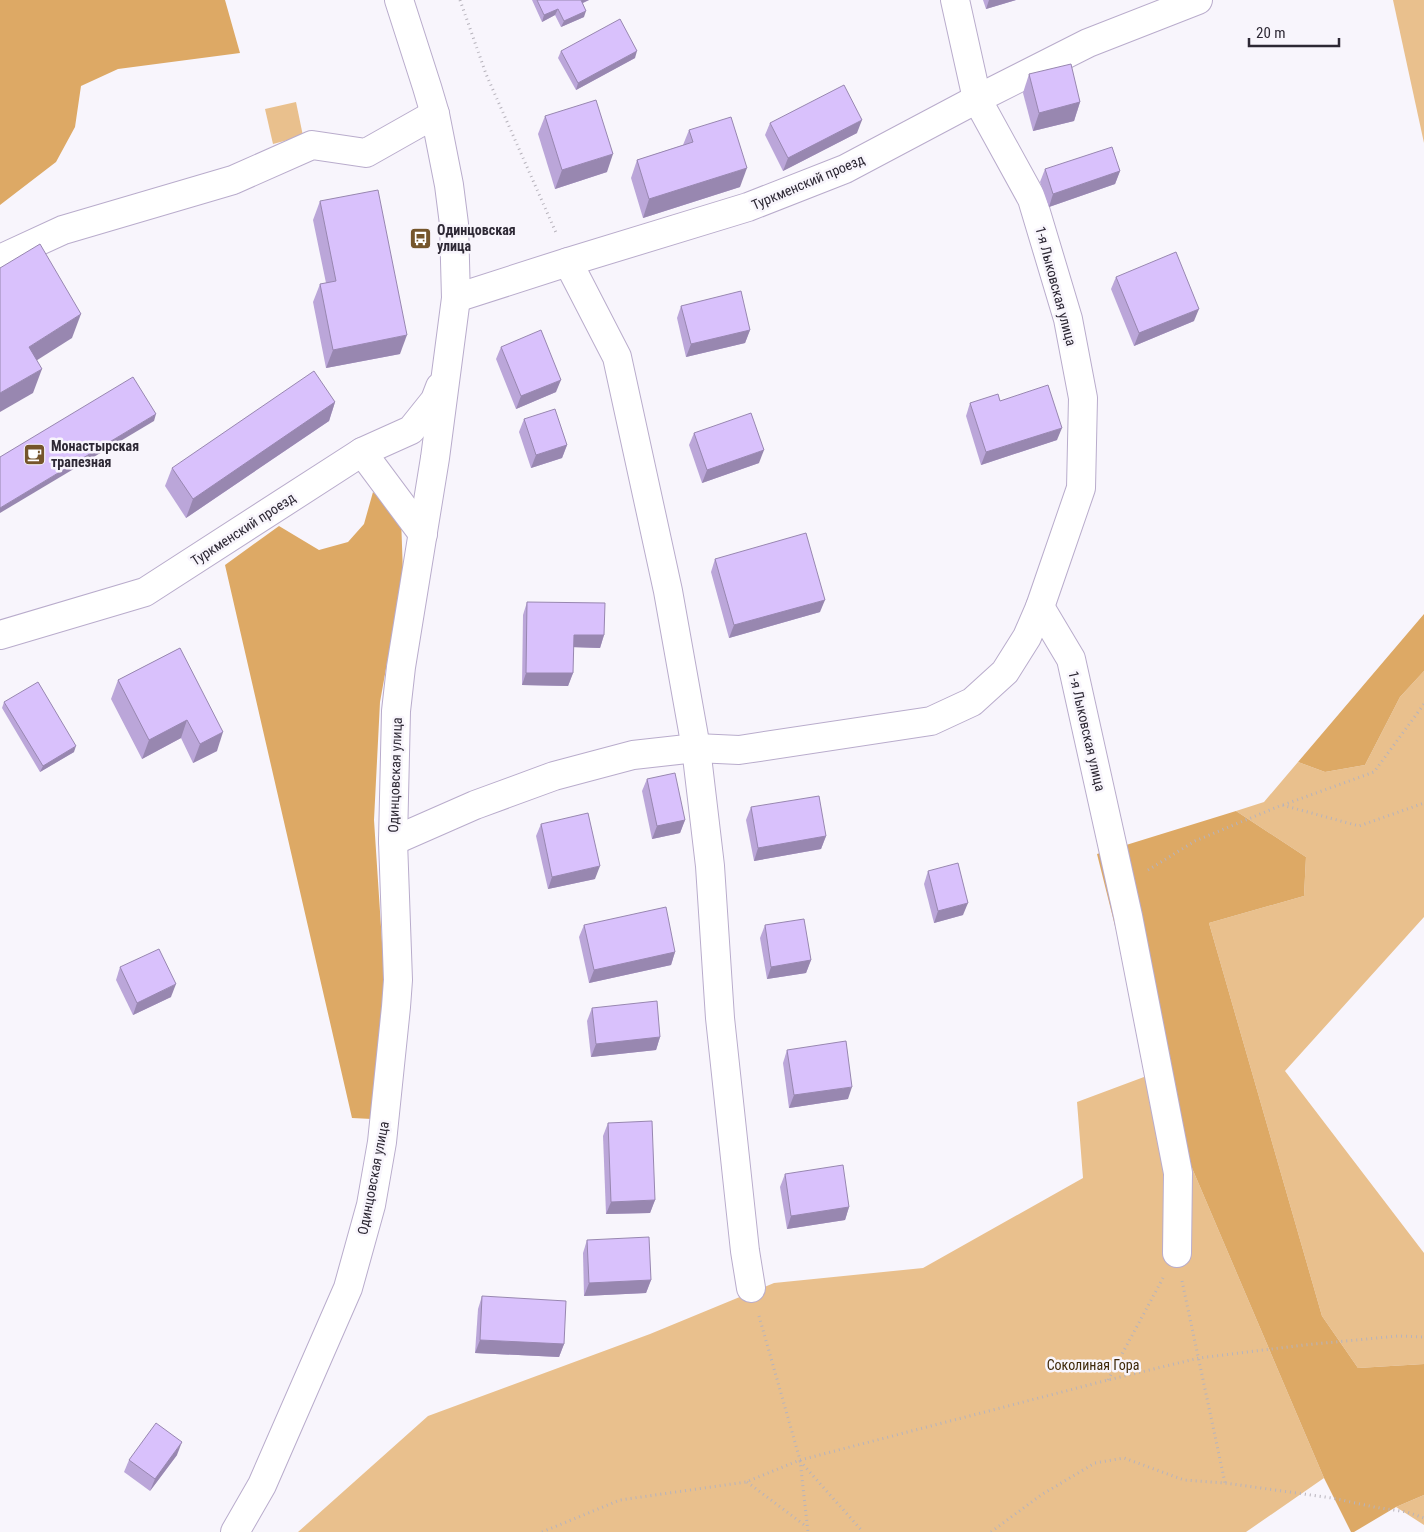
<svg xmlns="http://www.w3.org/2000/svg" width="1424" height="1532" font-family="'Roboto Condensed',sans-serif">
<rect width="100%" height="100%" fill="#f8f5fc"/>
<g fill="#e9c08d">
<path d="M1393,0H1424V143Z"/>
<path d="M296,102L303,136L273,144L265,109Z"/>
<path d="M1424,671V917L1285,1071L1424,1253V1364L1358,1368L1322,1316L1209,923L1304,896L1306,857L1236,811L1264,802L1298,762L1325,772L1365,765L1400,697Z"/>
<path d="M1152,1074L1324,1478L1246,1532H298L428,1416L650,1334L774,1283L923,1268L1083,1178L1077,1102Z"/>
<path d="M1424,1495V1525L1396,1507Z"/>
</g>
<g fill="#dda965">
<path d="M0,0H225L240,53L118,69L81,86L75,127L56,162L0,205Z"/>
<path d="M373,492L401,517L403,574L380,702L374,820L385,988L372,1119L352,1118L225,565L279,526L319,550L348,542L364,524Z"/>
<path d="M1424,614V671L1400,697L1365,765L1325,772L1298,762Z"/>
<path d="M1236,811L1306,857L1304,896L1209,923L1322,1316L1358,1368L1424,1364V1495L1396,1507L1354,1532H1351L1324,1478L1152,1074L1097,854Z"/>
</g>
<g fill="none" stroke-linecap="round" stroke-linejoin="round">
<defs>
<g id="minor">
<path d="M0,259L63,230L233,180L312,145L366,153L435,114"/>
<path d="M568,262L617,357L668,591L696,748L710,866L720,1018L745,1251L751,1288"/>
<path d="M456,298L568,262L748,207L845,169L977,99L1088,43L1198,0"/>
<path d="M362,452L423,534"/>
<path d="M1040,607L1071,659L1128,916L1178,1173L1177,1253"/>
<path d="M0,635L145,592L362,452L411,430L435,400L440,387"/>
<path d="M393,841L475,805L554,776L633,755L696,748L739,750L931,721L972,702L1005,672L1027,637L1040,607L1081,488L1083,398L1068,319L1032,199L977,99L955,0"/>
<path d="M235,1532L262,1485L348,1288L371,1205L382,1142L396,1007L398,980L393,841L396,711L401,667L435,458L456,298L454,224L449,185L435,114L427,87L399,0"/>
</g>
</defs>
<use href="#minor" stroke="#b9accc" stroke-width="30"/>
<g stroke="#b7b3bc" stroke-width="3" stroke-dasharray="1 4" stroke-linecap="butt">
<path d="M460,0L486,74L557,235"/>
<path d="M1283,805L1374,772L1424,704"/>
<path d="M1148,870L1195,841L1282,805L1359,826L1424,803"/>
<path d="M1182,1281L1225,1483"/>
<path d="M759,1316L800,1460L808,1532"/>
<path d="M1108,1380L1163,1278"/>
<path d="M800,1461L863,1532"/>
<path d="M747,1482L807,1527"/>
<path d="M542,1532L620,1500L746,1482L800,1460L1108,1380L1199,1358L1304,1345L1398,1336L1424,1337"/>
<path d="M991,1532L1041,1495L1095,1463L1124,1458L1184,1480L1225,1483L1332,1498L1374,1507L1407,1512L1424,1518"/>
</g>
<use href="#minor" stroke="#fff" stroke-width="28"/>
</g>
<g fill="#bba6d9">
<path d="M532,0H589L583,3L584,17L561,27L555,15L542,22Z"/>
<path d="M983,0H1016L986,9Z"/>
<path d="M561,51L635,58L576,90L558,58Z"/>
<path d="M1029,74L1080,102L1074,121L1033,131L1023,93Z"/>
<path d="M545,116L607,172L555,189L538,134Z"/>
<path d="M770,123L857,133L783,171L765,135Z"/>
<path d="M689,130L740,187L643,218L631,178L637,160L683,145Z"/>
<path d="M1045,169L1120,171L1115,184L1049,207L1040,182Z"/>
<path d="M320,201L400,354L326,368L313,302L320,284L326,283L313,220Z"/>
<path d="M1116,277L1194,321L1134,346L1111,289Z"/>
<path d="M681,306L750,330L745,343L686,357L677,318Z"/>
<path d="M501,347L556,392L516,409L496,359Z"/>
<path d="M1000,401L1057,440L981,465L966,416L970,403Z"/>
<path d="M335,402L329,421L186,518L165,486L172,468Z"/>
<path d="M524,419L567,445L562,458L531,468L519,432Z"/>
<path d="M694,433L759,463L702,483L689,445Z"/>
<path d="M715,559L820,612L729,638L711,572Z"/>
<path d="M527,602L604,635L600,648L573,647V673L568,686L522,685L523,615Z"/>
<path d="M180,648L217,751L193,763L181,738L142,759L111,699L118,680Z"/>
<path d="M4,702L74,752L40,772L2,708Z"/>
<path d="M647,779L685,820L680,833L652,839L642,791Z"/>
<path d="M751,807L826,836L821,849L754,861L746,820Z"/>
<path d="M541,824L595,879L548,889L536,836Z"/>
<path d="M928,871L963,915L934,923L924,884Z"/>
<path d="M584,925L675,952L671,965L589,983L579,937Z"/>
<path d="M765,925L811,960L806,973L767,979L760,938Z"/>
<path d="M120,967L171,997L133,1015L116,980Z"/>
<path d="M592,1008L660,1037L656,1050L591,1057L587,1021Z"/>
<path d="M787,1050L848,1099L789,1108L783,1063Z"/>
<path d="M608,1123L655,1200L650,1213L606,1214L603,1136Z"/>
<path d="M785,1174L849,1207L845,1220L787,1229L780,1187Z"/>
<path d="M587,1240L651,1280L646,1293L584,1296L583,1253Z"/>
<path d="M482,1296L564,1344L559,1357L475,1353L478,1309Z"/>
<path d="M177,1455L150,1491L124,1472L129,1460Z"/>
</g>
<g fill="#9887b0">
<path d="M580,0H589L578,5Z"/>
<path d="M989,0H1016L986,9Z"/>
<path d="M558,9L555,15L542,22L544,15Z"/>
<path d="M586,11L584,17L561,27L564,21Z"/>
<path d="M637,51L635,58L576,90L578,83Z"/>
<path d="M1080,102L1074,121L1033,131L1039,113Z"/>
<path d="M862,120L857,133L783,171L788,158Z"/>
<path d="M613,154L607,172L555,189L562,170Z"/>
<path d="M747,168L740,187L643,218L649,199Z"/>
<path d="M1120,171L1115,184L1049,207L1053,194Z"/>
<path d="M1199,309L1194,321L1134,346L1139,333Z"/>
<path d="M81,314L72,338L20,371L29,347Z"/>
<path d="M750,330L745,343L686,357L691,344Z"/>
<path d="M407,335L400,354L326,368L333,350Z"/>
<path d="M42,369L33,393L0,412V393Z"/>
<path d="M561,380L556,392L516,409L521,396Z"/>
<path d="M335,402L329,421L186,518L193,499Z"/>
<path d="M156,414L154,421L0,513V508Z"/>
<path d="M1062,428L1057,440L981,465L986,452Z"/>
<path d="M567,445L562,458L531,468L536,455Z"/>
<path d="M764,450L759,463L702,483L707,470Z"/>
<path d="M825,600L820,612L729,638L734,625Z"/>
<path d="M574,635H604L600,648L569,647Z"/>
<path d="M526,673H573L568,686L522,685Z"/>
<path d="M187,720L181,738L142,759L149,740Z"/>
<path d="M223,732L217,751L193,763L200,744Z"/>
<path d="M76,746L74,752L40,772L43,766Z"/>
<path d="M685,820L680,833L652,839L657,826Z"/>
<path d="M826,836L821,849L754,861L758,848Z"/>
<path d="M600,866L595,879L548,889L552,877Z"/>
<path d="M968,903L963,915L934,923L938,911Z"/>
<path d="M675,952L671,965L589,983L594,970Z"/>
<path d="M811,960L806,973L767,979L771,967Z"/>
<path d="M176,984L171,997L133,1015L137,1003Z"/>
<path d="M660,1037L656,1050L591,1057L596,1044Z"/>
<path d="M852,1087L848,1099L789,1108L794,1095Z"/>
<path d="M655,1200L650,1213L606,1214L611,1202Z"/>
<path d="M849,1207L845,1220L787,1229L791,1216Z"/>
<path d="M651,1280L646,1293L584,1296L589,1283Z"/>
<path d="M480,1340L564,1344L559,1357L475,1353Z"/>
<path d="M182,1442L177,1455L150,1491L155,1479Z"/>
</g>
<g fill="#d9c1fc" stroke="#9887b0">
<path d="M537,0H581L586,11L564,21L558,9L544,15Z"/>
<path d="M620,19L637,51L578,83L561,51Z"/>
<path d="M1071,64L1080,102L1039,113L1029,74Z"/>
<path d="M844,85L862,120L788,158L770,123Z"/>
<path d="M596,100L613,154L562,170L545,116Z"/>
<path d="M731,117L747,168L649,199L637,160L693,142L689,130Z"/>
<path d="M1112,147L1120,171L1053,194L1045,169Z"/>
<path d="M378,190L407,335L333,350L320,284L336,281L320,201Z"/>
<path d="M40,244L81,314L29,347L42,369L0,393V268Z"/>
<path d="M1176,252L1199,309L1139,333L1116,277Z"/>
<path d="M741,291L750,330L691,344L681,306Z"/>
<path d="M541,330L561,380L521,396L501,347Z"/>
<path d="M314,371L335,402L193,499L172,468Z"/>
<path d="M133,377L156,414L0,508V457Z"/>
<path d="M1048,385L1062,428L986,452L970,403L998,394L1000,401Z"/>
<path d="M555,409L567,445L536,455L524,419Z"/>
<path d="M751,413L764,450L707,470L694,433Z"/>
<path d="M806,533L825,600L734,625L715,559Z"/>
<path d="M527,602L605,603L604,635H574L573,673H526Z"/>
<path d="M180,648L223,732L200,744L187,720L149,740L118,680Z"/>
<path d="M38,682L76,746L43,766L4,702Z"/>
<path d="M675,773L685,820L657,826L647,779Z"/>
<path d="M819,796L826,836L758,848L751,807Z"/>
<path d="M588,813L600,866L552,877L541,824Z"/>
<path d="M958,863L968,903L938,911L928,871Z"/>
<path d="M666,907L675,952L594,970L584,925Z"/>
<path d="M804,919L811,960L771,967L765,925Z"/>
<path d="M159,949L176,984L137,1003L120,967Z"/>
<path d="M657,1001L660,1037L596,1044L592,1008Z"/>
<path d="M846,1041L852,1087L794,1095L787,1050Z"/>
<path d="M652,1121L655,1200L611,1202L608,1123Z"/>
<path d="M843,1165L849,1207L791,1216L785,1174Z"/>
<path d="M649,1237L651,1280L589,1283L587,1240Z"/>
<path d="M482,1296L566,1301L564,1344L480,1340Z"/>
<path d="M156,1423L182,1442L155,1479L129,1460Z"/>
</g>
<defs>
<symbol id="bus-square" viewBox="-11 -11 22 22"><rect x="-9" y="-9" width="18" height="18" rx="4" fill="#75552b" stroke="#f8f5fc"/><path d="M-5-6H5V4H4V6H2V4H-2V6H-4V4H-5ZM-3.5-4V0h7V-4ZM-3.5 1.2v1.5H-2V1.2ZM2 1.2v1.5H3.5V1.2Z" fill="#fff"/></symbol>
<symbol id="cafe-square" viewBox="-11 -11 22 22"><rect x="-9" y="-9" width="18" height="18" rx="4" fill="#75552b" stroke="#f8f5fc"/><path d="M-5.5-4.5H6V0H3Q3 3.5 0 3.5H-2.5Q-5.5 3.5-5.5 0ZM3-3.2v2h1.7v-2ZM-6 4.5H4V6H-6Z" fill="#fff"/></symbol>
</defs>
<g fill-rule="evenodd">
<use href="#bus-square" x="408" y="226" width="25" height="25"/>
<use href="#cafe-square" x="22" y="442" width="25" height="25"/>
</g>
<g text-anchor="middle" stroke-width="5" stroke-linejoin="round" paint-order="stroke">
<g font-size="14" fill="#2d2834" stroke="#f8f5fc">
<text transform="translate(808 182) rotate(-23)" y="5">Туркменский проезд</text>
<text transform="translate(1056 286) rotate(75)" y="5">1-я Лыковская улица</text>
<text transform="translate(243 529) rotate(-33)" y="5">Туркменский проезд</text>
<text transform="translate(1087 731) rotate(77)" y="5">1-я Лыковская улица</text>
<text transform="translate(395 775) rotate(-88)" y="5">Одинцовская улица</text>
<text transform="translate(373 1178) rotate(-79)" y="5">Одинцовская улица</text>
</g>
<g font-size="14" font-weight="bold" fill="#2d2834" stroke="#f8f5fc" text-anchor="start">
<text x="437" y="235">Одинцовская<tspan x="437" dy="16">улица</tspan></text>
<text x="51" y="451">Монастырская<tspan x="51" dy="16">трапезная</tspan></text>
</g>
<g font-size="14" fill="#3e2809" stroke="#f8f5fc">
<text x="1093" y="1370">Соколиная Гора</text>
</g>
</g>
<path d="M1249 38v8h90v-8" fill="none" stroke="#2d2834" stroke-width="2.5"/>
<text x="1256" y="38" font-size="15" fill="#2d2834" stroke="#f8f5fc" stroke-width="4" paint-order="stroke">20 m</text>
</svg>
